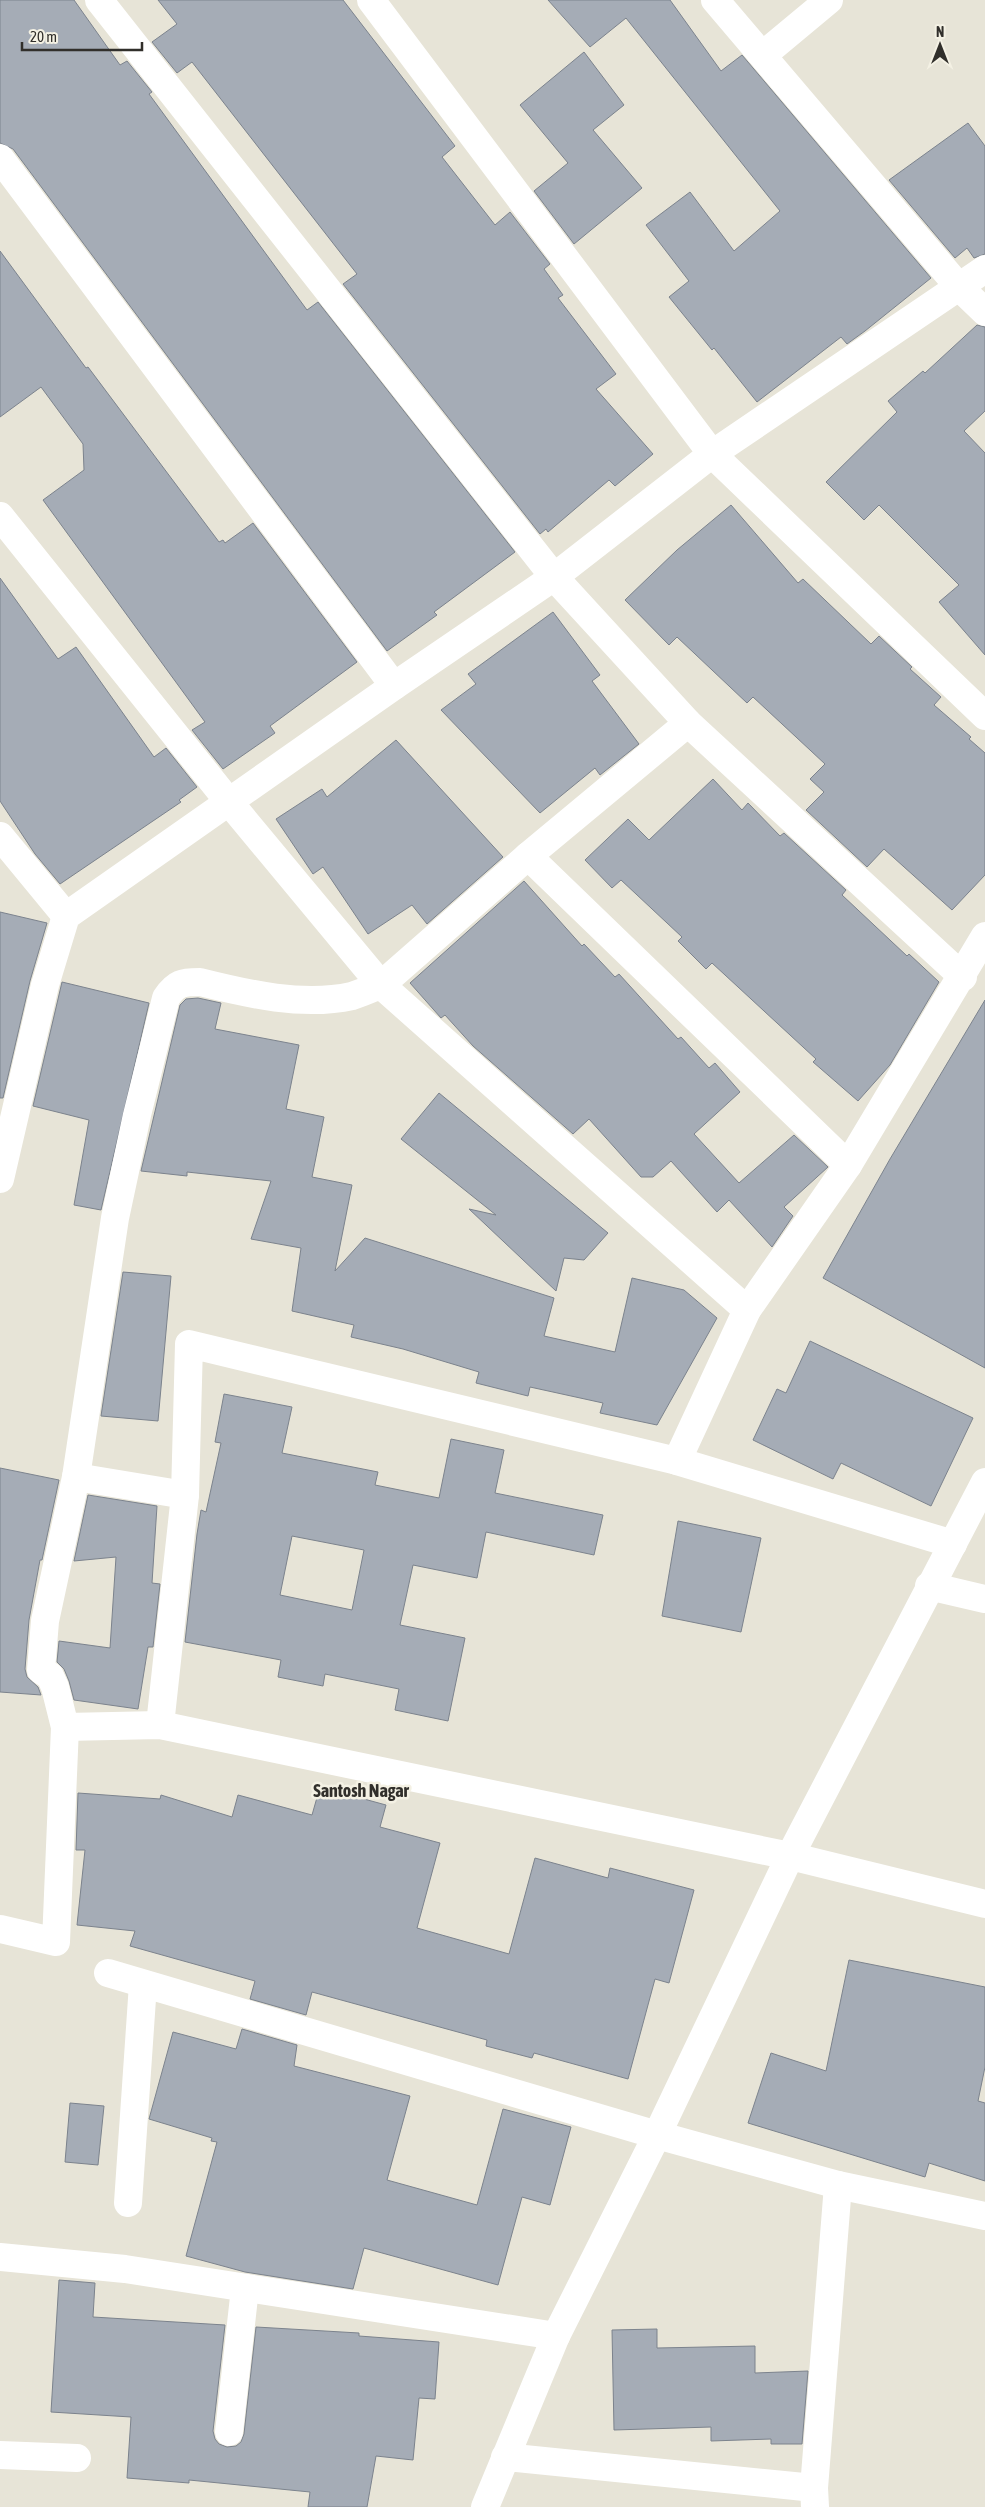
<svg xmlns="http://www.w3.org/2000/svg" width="985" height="2507" font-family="'Asap Condensed',sans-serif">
<rect width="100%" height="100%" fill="#e7e4d7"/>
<g fill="#a5acb6" stroke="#7c838d" fill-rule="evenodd">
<path d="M0,0H74L120,65L127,61L152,92L149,94L307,310L318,302L515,552L434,612L437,615L387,651L13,149L0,143Z"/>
<path d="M158,0H343L455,146L442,157L495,225L510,212L550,264L544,269L563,295L558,298L616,374L596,389L653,454L615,486L609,480L548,532L546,529L540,534L343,284L357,274L192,62L177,73L152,42L177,24Z"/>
<path d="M548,0H670L721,71L742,55L931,278L865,331L847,344L841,337L757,402L714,348L712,350L669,297L689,281L646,225L690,192L734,251L780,211L626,18L590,47Z"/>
<path d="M584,52L624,105L593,130L642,188L574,244L534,191L568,163L520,105Z"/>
<path d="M968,123L985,146V254L974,258L967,248L955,258L889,180Z"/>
<path d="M0,251L86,368L88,367L219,542L223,540L225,543L253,523L357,662L270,726L275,733L223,769L192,730L205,722L43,500L84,470L83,444L41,387L0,417Z"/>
<path d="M977,325L985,327V411L964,431L985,453V655L939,602L959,585L879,505L864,520L826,482L897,412L888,401L923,371L925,373Z"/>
<path d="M731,505L798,583L803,579L871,644L879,636L912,667L910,669L941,697L934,705L971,737L969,739L985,753V875L952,910L884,849L867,867L806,810L824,792L810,779L825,764L753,697L747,703L677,637L669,645L625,600L677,550Z"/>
<path d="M0,578L58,659L76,647L154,757L166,748L197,787L179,800L181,802L60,884L35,854L0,801Z"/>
<path d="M553,612L600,675L592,681L639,744L600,775L595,768L540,813L441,710L476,684L468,674Z"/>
<path d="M396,740L503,857L427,924L412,905L368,934L323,867L313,874L276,819L322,789L327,797Z"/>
<path d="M713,779L742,810L748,803L780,836L784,833L846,890L842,895L907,956L909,954L939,982L890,1065L858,1101L813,1062L816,1059L712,963L706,969L678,941L682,937L621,880L612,888L585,860L628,819L649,840Z"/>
<path d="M524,881L582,946L584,944L615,977L619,974L678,1039L681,1037L709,1068L715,1063L740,1092L694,1134L739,1183L794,1135L828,1167L784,1207L793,1216L772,1247L729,1200L717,1212L671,1161L653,1177H641L589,1119L573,1134L473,1046L445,1015L441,1018L410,983Z"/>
<path d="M0,912L47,923L30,981L3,1098H0Z"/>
<path d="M62,982L149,1003L101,1210L74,1205L89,1120L33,1106Z"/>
<path d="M198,998L221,1003L215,1029L299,1045L286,1109L324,1117L312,1177L352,1185L335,1271L365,1238L554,1298L544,1336L615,1352L632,1278L684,1290L717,1318L657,1425L600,1413L603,1403L530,1387L528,1396L476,1383L479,1372L403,1349L351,1337L354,1325L292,1311L301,1248L251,1239L271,1181L187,1172V1176L141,1171L180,1005L186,999Z"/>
<path d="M985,1000V1368L823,1278L890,1159Z"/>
<path d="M439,1093L608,1233L584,1260L564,1258L556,1291L469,1209L496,1215L401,1139Z"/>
<path d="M123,1272L171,1276L158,1421L101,1416Z"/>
<path d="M810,1341L973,1418L931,1506L841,1463L833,1479L753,1440L777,1389L786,1393Z"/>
<path d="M224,1394L292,1407L282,1453L378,1472L375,1485L439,1498L451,1439L504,1450L495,1493L603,1515L594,1555L486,1532L477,1578L413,1565L400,1625L465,1638L448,1721L395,1710L399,1689L325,1674L323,1686L278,1677L281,1660L185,1642L197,1534L201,1510L206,1512L221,1443L215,1442ZM292,1536L364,1550L352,1610L280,1595Z"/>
<path d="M0,1468L59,1480L42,1560H40L29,1620L25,1669L27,1677L38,1687L41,1695L0,1692Z"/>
<path d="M88,1495L157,1506L152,1583L160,1584L153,1647H148L138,1709L74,1700L69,1681L64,1669L57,1662L59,1641L110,1648L116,1557L74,1561Z"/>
<path d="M678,1521L761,1538L741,1632L662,1616Z"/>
<path d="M320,1787L386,1805L380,1827L440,1843L417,1928L509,1954L535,1858L608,1878L610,1868L694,1890L669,1983L655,1979L628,2079L534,2053L532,2058L486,2046L487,2040L312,1992L306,2015L250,1999L255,1981L130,1946L135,1931L77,1925L85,1850H76L78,1793L160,1799L161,1795L232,1817L238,1795L312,1815Z"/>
<path d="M849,1960L985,1987V2067L978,2101L985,2103V2181L929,2163L925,2177L748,2123L771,2053L826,2071Z"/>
<path d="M242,2029L297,2045L294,2066L410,2096L387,2180L477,2205L503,2109L571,2127L550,2205L522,2197L498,2285L364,2248L353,2289L245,2272L186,2256L217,2142L211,2141L212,2138L149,2119L173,2032L236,2049Z"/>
<path d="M70,2103L104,2106L98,2165L65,2162Z"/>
<path d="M59,2280L95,2283L93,2317L225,2325L213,2431L215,2439L219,2444L227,2447L236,2446L241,2442L244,2434L256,2327L359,2333V2336L439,2342L435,2399L419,2398L413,2460L376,2456L367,2507H308L310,2492L189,2480V2483L127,2478L131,2417L51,2412Z"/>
<path d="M657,2329V2348L755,2346V2373L808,2371L802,2444H771V2439L711,2441V2427L614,2430L612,2330Z"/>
</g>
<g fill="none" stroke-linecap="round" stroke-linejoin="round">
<g stroke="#fff" stroke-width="28">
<path d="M99,0L554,577L688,723L963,977"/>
<path d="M371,0L712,454L985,716"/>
<path d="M715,0L959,287L985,312"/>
<path d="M763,55L829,0"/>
<path d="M0,158L394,686"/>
<path d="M0,516L229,802L381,985L747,1310"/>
<path d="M0,836L66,916"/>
<path d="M528,856L848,1165"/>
<path d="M0,1179L45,985L66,916L394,686L554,577L712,454L985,269"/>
<path d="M76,1477L185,1495"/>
<path d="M953,1544L677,1461L747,1310L848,1165L985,936"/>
<path d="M929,1586L985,1599"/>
<path d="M160,1725L185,1495L189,1344L677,1461"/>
<path d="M65,1727L160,1725L790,1856L985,1904"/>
<path d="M0,1929L56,1942L65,1727L55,1687L50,1676L41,1670L45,1621L76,1477L115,1218L137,1115L166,998C176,983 182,982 200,982C248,994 303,1007 352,996C362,993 372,988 381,985L528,856L688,723"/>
<path d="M108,1973L657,2135L838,2185L985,2216"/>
<path d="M128,2203L143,1984"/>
<path d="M0,2257L125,2269L556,2336"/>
<path d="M229,2432L245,2288"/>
<path d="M0,2455L77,2458"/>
<path d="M505,2457L814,2488"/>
<path d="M485,2507L556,2336L657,2135L790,1856L985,1482"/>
<path d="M815,2507L814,2488L838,2185"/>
</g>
</g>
<g text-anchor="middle" stroke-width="5" stroke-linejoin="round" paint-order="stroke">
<g font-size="18" font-weight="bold" fill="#312f2b" stroke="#f4f1e4">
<text x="361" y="1797">Santosh Nagar</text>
</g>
</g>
<g transform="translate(940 45)" stroke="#f4f1e4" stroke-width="4" paint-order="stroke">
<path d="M0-4L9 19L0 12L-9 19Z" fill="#312f2b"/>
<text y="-8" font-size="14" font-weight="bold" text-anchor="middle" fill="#312f2b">N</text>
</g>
<path d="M22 42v8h120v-8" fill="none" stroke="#312f2b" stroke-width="2.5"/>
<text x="30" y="42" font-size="15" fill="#312f2b" stroke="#f4f1e4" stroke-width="4" paint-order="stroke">20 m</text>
</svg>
